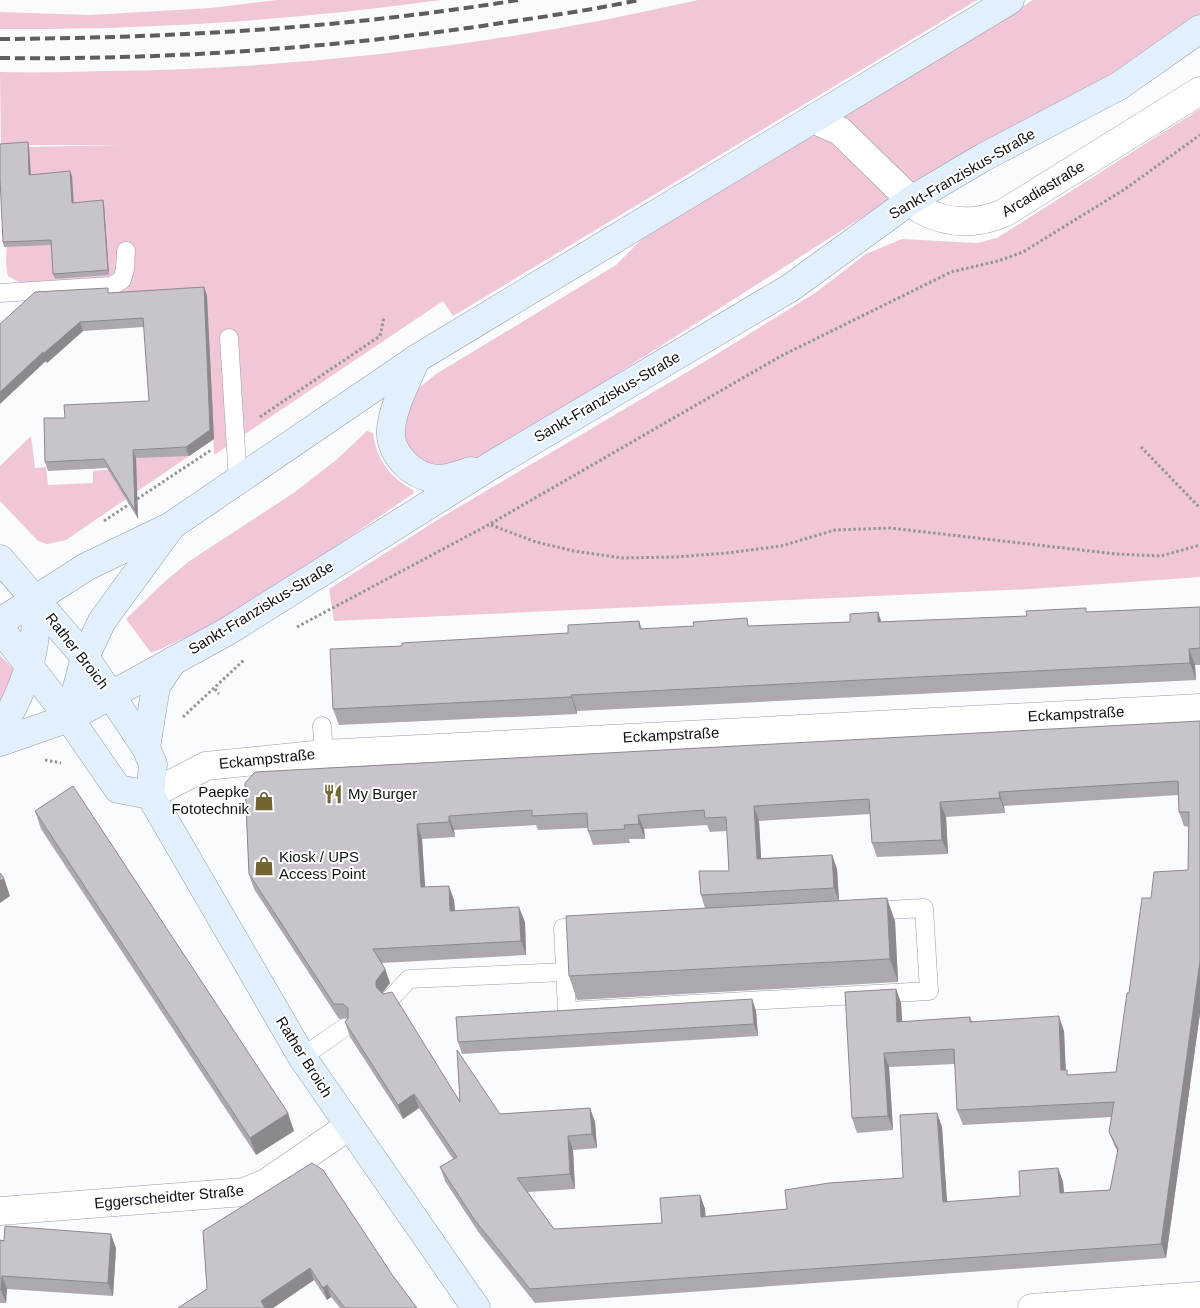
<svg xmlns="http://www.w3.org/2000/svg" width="1200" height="1308" font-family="Arial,sans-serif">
<rect width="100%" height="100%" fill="#fafbfe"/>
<g fill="#f1c6d9">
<path d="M277,0H441C296,20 147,30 0,29V12L89,15L211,8Z"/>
<path d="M698,0H977L453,316L443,301L214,455L207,296L34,306L33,283L19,282L8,276C0,246 21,179 29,147L120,145H1L0,72C35,73 71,72 106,71C304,69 505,44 698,0Z"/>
<path d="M1033,0H1200V14L1075,99L909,186L841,117Z"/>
<path d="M1200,109V577L1031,589L334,621L329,589L442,517L704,362L815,293L866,254L902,239L977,243L997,238Z"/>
<path d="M814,131L832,133L897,195L474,465L427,469L402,444L406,405L414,392L436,374L616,265L655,226Z"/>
<path d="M135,423L189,456L66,540L47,544L38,541L0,501V466L31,436L35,468L46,467L48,485L93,483V471L136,467Z"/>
<path d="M367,431L373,433C377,461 390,477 413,490L414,493C329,550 246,614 151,653L126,619L161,585L188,562L295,492L336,460Z"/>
<path d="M0,655L14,670L0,704Z"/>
</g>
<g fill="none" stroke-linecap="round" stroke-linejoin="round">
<defs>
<g id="service">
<path d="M0,293L111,286L122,280L125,269L126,251"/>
<path d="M229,338L238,481"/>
<path d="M322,726L324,754"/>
<path d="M924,908L929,991L567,1011L563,928Z"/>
<path d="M391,998L409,979L565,972"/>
<path d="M302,1057L344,1028"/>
</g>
<g id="minor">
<path d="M813,119L840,131L921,210C948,224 976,225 1004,213L1200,91"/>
<path d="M150,795L206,766L324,754L1200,708"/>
<path d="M0,1211L244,1192L266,1183L349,1126"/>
<path d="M1032,1308L1199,1296"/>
</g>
<g id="secondary">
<path d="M416,359C407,381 394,404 391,428C388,453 413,478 438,479C449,479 461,474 471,471"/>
<path d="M0,559L85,657L146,748L153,764L150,795L302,1057L476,1308"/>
<path d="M0,622L86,567L171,526L416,359L1010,0"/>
<path d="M0,628L69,718L118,789L150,795"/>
<path d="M69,718L85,657L102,621L170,528"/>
<path d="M0,730C24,691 41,645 34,599"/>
<path d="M0,742L69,718L228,631L492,465L790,288L911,200L984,157L1119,86L1200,29"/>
<path d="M146,748L156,686L173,661"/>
</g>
</defs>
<use href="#service" stroke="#9a9ba3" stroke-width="19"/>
<use href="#minor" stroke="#9a9ba3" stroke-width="29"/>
<use href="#secondary" stroke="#9a9ba3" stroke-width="29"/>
<g stroke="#949598" stroke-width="3" stroke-dasharray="2.5 2.5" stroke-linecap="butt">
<path d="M260,417L380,336L384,317"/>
<path d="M1141,447L1200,508"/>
<path d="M104,521L211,450"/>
<path d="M491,525L536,542L574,551L622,558L675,557L727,553L781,546L835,530L890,528L1116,554L1161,556L1200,545"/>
<path d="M297,627L490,524L781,356L951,272L998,261L1023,252L1125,189L1200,135"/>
<path d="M215,689L219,694"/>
<path d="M183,717L245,659"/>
<path d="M45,760L61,763"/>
</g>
<use href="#service" stroke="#fff" stroke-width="18"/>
<use href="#minor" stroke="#fff" stroke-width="28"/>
<use href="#secondary" stroke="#e2effc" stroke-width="28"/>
<g stroke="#5d5e61" stroke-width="4" stroke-dasharray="10 5" stroke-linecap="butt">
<path d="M0,39C173,38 347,28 518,0"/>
<path d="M0,58C161,60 322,49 482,26C534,18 587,11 639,0"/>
</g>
</g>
<g fill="#ada8af" fill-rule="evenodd">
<path d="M28,142L29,147L31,175L72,176L73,203L103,200L104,205L109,275L55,279L53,274L51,245L4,247L3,242Z"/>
<path d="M204,287L207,296L214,439L189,456L136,458L138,519L107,468L48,471L45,462L65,418L149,401L144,327L83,331L47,363L46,361L0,324L109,293Z"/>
<path d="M1200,607V665H1195L1196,680L577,711V714L339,725L333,709L402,646L568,633L639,621L642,629L750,626L850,622L878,612L881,622L1027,616L1088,612Z"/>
<path d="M1200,721V1013L1166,1258L535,1303L479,1233L445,1181L440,1167L453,1159L419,1108L403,1119L350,1037L345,1022L348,1018L339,1019L254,889L249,874L245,783ZM1178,795L1179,812L1184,826L1189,827L1188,870L1151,898L1129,993L1116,1072L1068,1075L1066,1070L1064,1031L972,1021L970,1017L902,1022L901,1003L896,989L852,1118L857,1133L893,1130L889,1067L955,1064L957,1110L963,1125L1112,1117L1109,1132L1115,1147L1118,1152L1110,1190L1064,1193L1063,1182L1058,1168L1020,1196L947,1202L942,1127L937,1113L903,1178L787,1209L705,1216V1209L700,1195L662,1223L554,1229L528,1192L575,1189L573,1150L597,1148L595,1122L590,1108L500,1114L460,1102L382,993L390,983L385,969L382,963L526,955L525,922L455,911L454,900L425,887L422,839L455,837L454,830L536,825L538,830L588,828V831L593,845L630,843L629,839H645L644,829L707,825L710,832L727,831L729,871L701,895L705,908L569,976L577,1000L898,982L895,921L839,900L837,869L832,855L761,858L759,821L870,814L872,843L877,857L948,854L946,817L1005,813L1004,806Z"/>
<path d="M35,811L294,1131L256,1155L41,829Z"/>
<path d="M752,999L756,1011L758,1036L462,1054L458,1042Z"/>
<path d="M203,1231L393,1276L417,1308H340L331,1297L327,1300L314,1280L273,1308H178L207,1289Z"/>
<path d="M0,1240L116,1248L113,1296L7,1289L6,1303H0Z"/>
</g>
<g fill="#8d888e">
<path d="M28,142L29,147L31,179L29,175Z"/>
<path d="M70,171L72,176L74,207L72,203Z"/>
<path d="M103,200L104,205L109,275L108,270Z"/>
<path d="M204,287L207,296L214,439L189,456L186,447Z"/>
<path d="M80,322L83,331L47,363L46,361L0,404V392L43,352Z"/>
<path d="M133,450L136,458L138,519L135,510Z"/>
<path d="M878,612L884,629L878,622Z"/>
<path d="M1189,649L1195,665L1196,680L1190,663Z"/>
<path d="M571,695L577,711V714L571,697Z"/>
<path d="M999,792L1004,806L1005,813L1000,798Z"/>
<path d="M940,802L946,817L948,854L942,840Z"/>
<path d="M754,806L759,821L762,873L757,859Z"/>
<path d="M638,815L644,829L645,839L639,824Z"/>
<path d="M449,816L454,830L455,837L449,822Z"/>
<path d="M417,824L422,839L426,902L421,887Z"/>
<path d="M832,855L837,869L839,902L834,888Z"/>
<path d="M4,878L10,896L0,903V881Z"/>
<path d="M449,886L454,900L456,925L450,911Z"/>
<path d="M887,898L895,921L898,982L890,959Z"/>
<path d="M519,907L525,922L526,955L521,941Z"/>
<path d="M1200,961V1013L1166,1258L1161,1244Z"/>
<path d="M385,969L390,983L381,995L376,987V981Z"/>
<path d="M896,989L901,1003L903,1037L897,1022Z"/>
<path d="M752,999L756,1011L758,1036L754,1024Z"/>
<path d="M1059,1016L1064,1031L1066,1085L1061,1070Z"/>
<path d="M884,1053L889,1067L893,1130L888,1116Z"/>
<path d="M414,1094L419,1108L403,1119L398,1105Z"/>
<path d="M590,1108L595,1122L597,1148L592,1134Z"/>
<path d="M288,1113L294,1131L256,1155L250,1138Z"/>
<path d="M937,1113L942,1127L948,1217L943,1202Z"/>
<path d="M568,1136L573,1150L575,1189L570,1174Z"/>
<path d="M1058,1168L1063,1182L1065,1207L1060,1193Z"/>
<path d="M700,1195L705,1209L707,1231L701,1217Z"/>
<path d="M111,1234L116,1248L113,1296L108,1283Z"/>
<path d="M310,1268L314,1280L273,1308H263L261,1301Z"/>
<path d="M2,1276L7,1289L6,1303L1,1290Z"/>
<path d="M327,1285L331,1297L327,1300L323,1288Z"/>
</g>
<g fill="#c9c3cb" stroke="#8d888e" fill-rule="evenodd">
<path d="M28,142L29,175L70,171L72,203L103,200L108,270L53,274L51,240L3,242L0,178V144Z"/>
<path d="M204,287L210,430L186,447L133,450L135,510L104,459L45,462L44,418H65L64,405L149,401L143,318L80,322L43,354V352L0,392V324L35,292L108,288V293Z"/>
<path d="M1200,607V648L1189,649L1190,663L571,695V697L333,709L330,649L402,646V643L568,633V625L639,621L640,629L694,626L693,622L747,618L748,626L850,622V614L878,612V622L1027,616L1026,611L1086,608V612Z"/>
<path d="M1200,721V961L1161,1244L530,1289L474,1219L440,1167L457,1157L414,1094L398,1105L345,1022L348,1018V1008L343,1004H334L249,874L245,783L255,772ZM1178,781L1179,812H1189L1188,870L1154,872L1151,898H1142L1129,993H1127L1116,1072L1067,1075V1070H1061L1059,1016L970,1022V1017L897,1022L896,989L845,992L852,1118L888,1116L884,1053L954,1049L957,1110L1114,1102L1109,1132L1118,1149L1110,1190L1060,1193L1058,1168L1019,1171L1020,1196L943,1202L937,1113L900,1115L903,1178L829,1183L785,1190L787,1209L701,1217L700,1195L660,1198L662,1223L554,1229L517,1178L570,1174L568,1136L592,1134L590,1108L500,1114L457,1050L460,1102L392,992L383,994L376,987V981L385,969L373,949L521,941L519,907L450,911L449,886L421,887L417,824L449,822V816L532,810V816L587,813L588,831L625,829L624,825L639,824L638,815L704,810L705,818L726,817L729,871H699L701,895L834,888L832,855L757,859L754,806L869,799L872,843L942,840L940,802L1000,798L999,792Z"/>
<path d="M73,786L288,1113L250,1138L35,811Z"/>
<path d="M0,873L4,878L0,881Z"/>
<path d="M887,898L890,959L569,976L566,916Z"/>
<path d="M752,999L754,1024L458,1042L456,1017Z"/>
<path d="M312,1163L323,1170L393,1276L417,1308H345L327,1285L323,1288L310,1268L261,1301L265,1308H178L207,1289L203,1231Z"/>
<path d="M5,1226L111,1234L108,1283L2,1276L1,1290H0V1240L4,1241Z"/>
</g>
<defs>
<symbol id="restaurant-bare" viewBox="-9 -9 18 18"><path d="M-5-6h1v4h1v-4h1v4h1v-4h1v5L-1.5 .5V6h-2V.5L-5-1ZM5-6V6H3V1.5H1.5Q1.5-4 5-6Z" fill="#736532" stroke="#fff" stroke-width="2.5" paint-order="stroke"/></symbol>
<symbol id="shop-bare" viewBox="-9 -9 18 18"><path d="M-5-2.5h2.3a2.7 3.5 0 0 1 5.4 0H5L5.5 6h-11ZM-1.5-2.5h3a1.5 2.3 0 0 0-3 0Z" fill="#736532" stroke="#fff" stroke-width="2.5" paint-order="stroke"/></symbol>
</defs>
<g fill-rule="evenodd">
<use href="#restaurant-bare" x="319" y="780" width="28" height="28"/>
<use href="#shop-bare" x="250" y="787" width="28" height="28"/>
<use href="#shop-bare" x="250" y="852" width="28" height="28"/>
</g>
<g text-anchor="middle" stroke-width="4" stroke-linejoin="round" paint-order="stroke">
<g font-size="15" fill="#101114" stroke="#fff">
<text transform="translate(962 174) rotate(-30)" y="5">Sankt-Franziskus-Straße</text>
<text transform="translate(1043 189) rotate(-31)" y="5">Arcadiastraße</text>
<text transform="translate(607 397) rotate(-30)" y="5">Sankt-Franziskus-Straße</text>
<text transform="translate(261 608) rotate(-31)" y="5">Sankt-Franziskus-Straße</text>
<text transform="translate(77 651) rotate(52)" y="5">Rather Broich</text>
<text transform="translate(1076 714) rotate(-3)" y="5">Eckampstraße</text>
<text transform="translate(671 735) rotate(-3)" y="5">Eckampstraße</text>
<text transform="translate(267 759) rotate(-6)" y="5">Eckampstraße</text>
<text transform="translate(304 1057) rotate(58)" y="5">Rather Broich</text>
<text transform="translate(169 1197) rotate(-5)" y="5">Eggerscheidter Straße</text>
</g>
<g font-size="15" fill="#101114" stroke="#fff" text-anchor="start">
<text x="249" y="797" text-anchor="end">Paepke<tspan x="249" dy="17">Fototechnik</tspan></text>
<text x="348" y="799">My Burger</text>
<text x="279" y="862">Kiosk / UPS<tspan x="279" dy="17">Access Point</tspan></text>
</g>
</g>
</svg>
